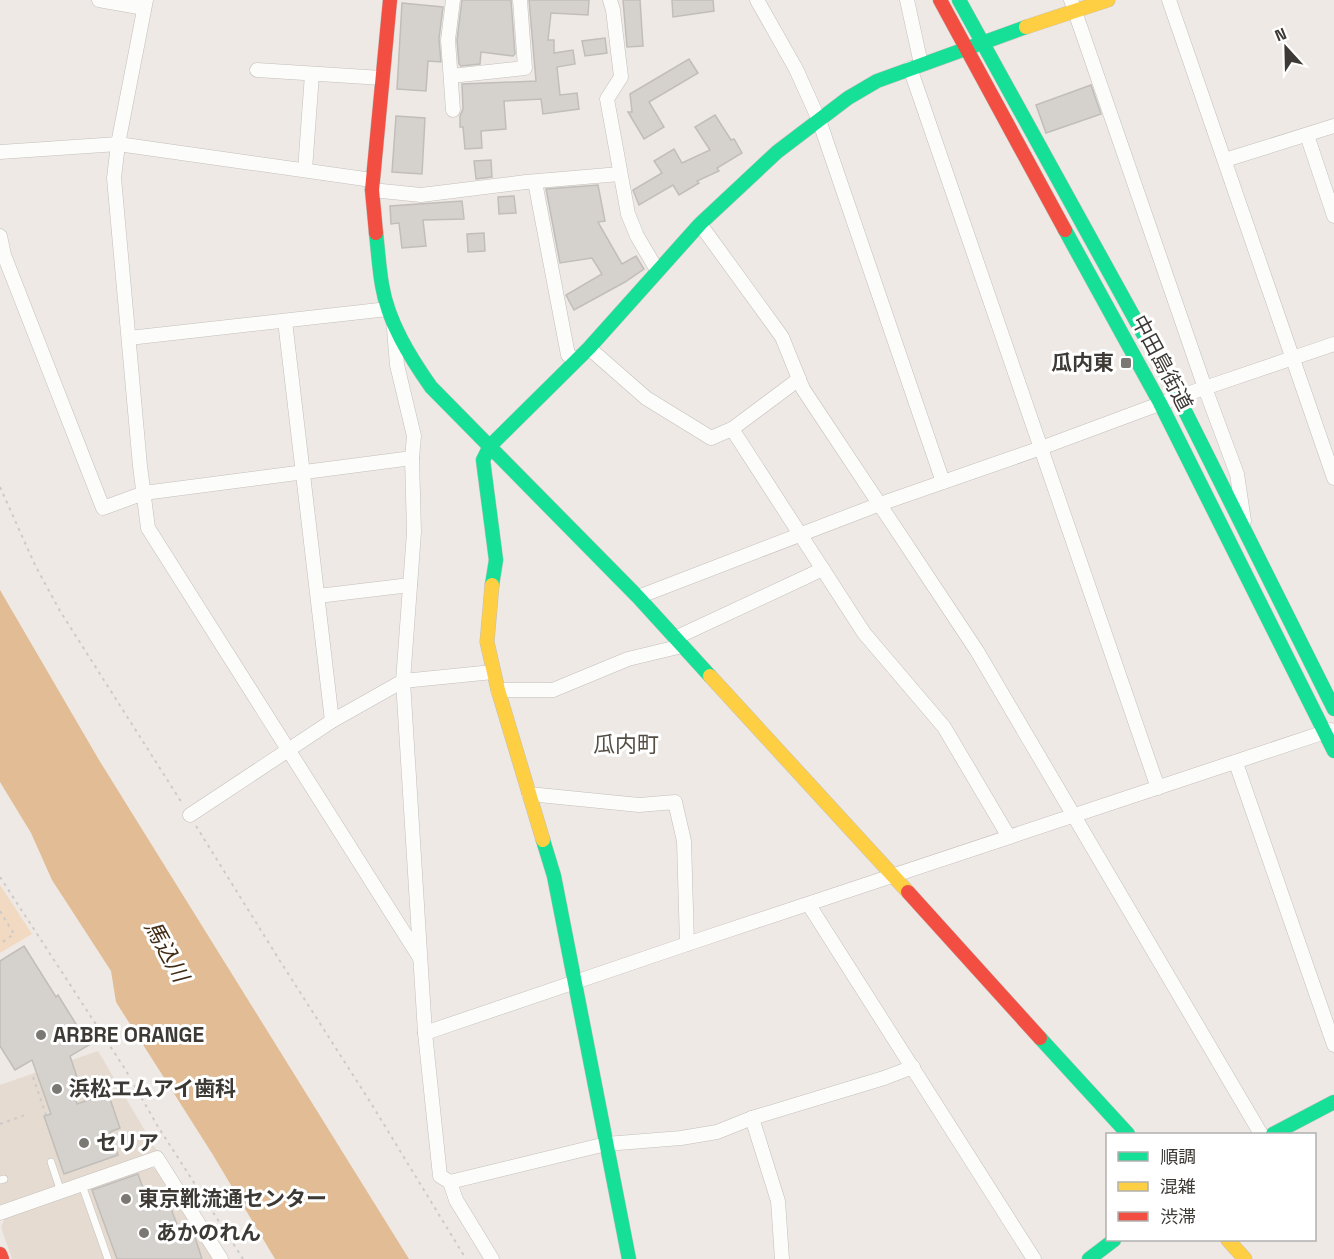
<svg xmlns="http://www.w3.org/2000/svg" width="1334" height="1259" font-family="'Space Grotesk','Noto Sans JP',sans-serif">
<rect width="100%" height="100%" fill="#eee9e4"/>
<g fill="#e5dbd1">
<path d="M98,1051L157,1151L0,1206V1085Z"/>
<path d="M150,1167L156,1169L213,1259H12L1,1227L5,1218Z"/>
</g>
<path fill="#f1dac1" d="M0,885L32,934L0,953Z"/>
<path fill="#e1bc94" d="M0,590L99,760L409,1259H275L213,1155L116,1002L111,971L52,880L31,833L0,782Z"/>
<g fill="#d5d1cd" stroke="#c1beba" stroke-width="1.5">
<path d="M462,0H511L515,54L513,56L481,52L480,64L461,66L459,64L457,40Z"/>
<path d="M529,0H589L588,15L551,13L548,40H554V53L573,50L575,64L557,67L560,95L577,93L579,109L543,114L541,99L504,101L506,129L481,131L482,148L465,149L463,127H460V116L463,109L462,84L536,81Z"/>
<path d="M623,0H640L643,46L627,47Z"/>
<path d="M672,0H713L714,11L673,17Z"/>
<path d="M402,3L443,7L439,39L441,62L428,61L426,91L397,89Z"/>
<path d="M605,38L607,53L585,56L582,41Z"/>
<path d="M689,59L698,73L649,102L664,127L644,139L628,112H632L630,94Z"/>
<path d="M1091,85L1101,114L1046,133L1036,105Z"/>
<path d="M715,115L731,140L734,139L742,153L717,168L719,171L697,181L699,183L679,195L673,185L639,205L633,190L662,173L654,161L674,149L682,163L710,150L695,127Z"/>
<path d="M396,116L425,118L422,174L392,172Z"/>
<path d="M491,160L492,177L476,179L474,161Z"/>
<path d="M598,185L605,221L598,222L622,264L636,256L644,269L625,282L574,310L566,295L602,274L592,258L560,263L546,189Z"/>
<path d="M514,196L516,213L499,214L498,197Z"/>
<path d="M462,201L464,219L423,220L426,246L402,248L399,223L391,224L390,206Z"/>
<path d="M484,233L485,251L468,252L467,234Z"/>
<path d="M24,946L56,997L58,995L89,1045L70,1056L77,1077L69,1080L77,1104L108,1093L120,1128L110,1132L118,1155L64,1174L44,1116L51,1114L32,1060L15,1070L0,1046V961Z"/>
<path d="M138,1174L144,1191L153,1188L160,1210L170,1206L181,1235L193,1231L202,1259H117L92,1190Z"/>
</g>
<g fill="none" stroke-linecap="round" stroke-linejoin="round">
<defs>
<g id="lane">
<path d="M51,1162L61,1192"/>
<path d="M0,1180L4,1179"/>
<path d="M82,1185L108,1259"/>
</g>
<g id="street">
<path d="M99,0L144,8"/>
<path d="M146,0L118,144L114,178L140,466L148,528L420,958"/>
<path d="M453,0L448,40L453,110"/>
<path d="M610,0L613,10L621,77L607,99L628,214L637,236L657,270"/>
<path d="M757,0L796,69L819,120L943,482"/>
<path d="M907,0L921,64"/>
<path d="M1071,0L1205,388L1237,474L1244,521"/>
<path d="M1169,0L1334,478"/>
<path d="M910,68L1158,788"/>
<path d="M257,70L382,78"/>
<path d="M451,76L525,68L520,0"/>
<path d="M1307,135L1334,216"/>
<path d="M0,152L118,144L372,180"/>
<path d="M1225,160L1334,126"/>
<path d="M305,170L312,74"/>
<path d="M535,182L568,355L577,360"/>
<path d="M372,190L421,195L526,182L620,174"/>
<path d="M700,224L782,337L803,389L977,651L1261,1134"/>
<path d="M0,236L4,255L103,508L144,493L412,458"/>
<path d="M285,321L332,721"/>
<path d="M394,329L397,365L414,436L412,458L414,532L403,681L425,1033L440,1176L450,1182L456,1200L492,1259"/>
<path d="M129,338L388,309"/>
<path d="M589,348L646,398L711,438L732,429L799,379"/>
<path d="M732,429L864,633L944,727L1009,837"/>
<path d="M318,596L410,585"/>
<path d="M638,597L880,504L1041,448L1178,397L1334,344"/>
<path d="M675,638L823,569"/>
<path d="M498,690H553L628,659L682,646"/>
<path d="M1236,763L1334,1045"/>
<path d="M529,794L639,805L675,802L684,841L687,944"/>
<path d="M190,815L332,721L403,681L493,672"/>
<path d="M809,905L1034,1259"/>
<path d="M425,1033L687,944L1331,730"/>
<path d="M752,1118L778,1201L782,1259"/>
<path d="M450,1182L606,1144L681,1138L717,1132L752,1118L884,1078L913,1067"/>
<path d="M0,1213L157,1158L221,1259"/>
</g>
<g id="fast">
<path d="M959,0L1178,397L1334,709"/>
<path d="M1065,230L1160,403L1334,751"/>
<path d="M376,233C378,250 379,268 382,285C388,322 410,357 431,387L638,597L710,676"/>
<path d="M492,585L496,560L483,460L490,446L589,348L700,224L777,152L848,98L877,81L1026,27"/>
<path d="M543,840L554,876L629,1259"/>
<path d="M1040,1038L1128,1134"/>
<path d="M1273,1134L1334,1102"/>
<path d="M1089,1259L1114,1240"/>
</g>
<g id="slow">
<path d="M1026,27L1108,0"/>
<path d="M492,585L487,642L498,690L543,840"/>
<path d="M710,676L908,892"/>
<path d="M1228,1240L1245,1259"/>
</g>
<g id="jam">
<path d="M940,0L1065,230"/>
<path d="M376,233L372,190L390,0"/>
<path d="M908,892L1040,1038"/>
<path d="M0,1254L2,1259"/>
</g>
</defs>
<use href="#lane" stroke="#c3bfbb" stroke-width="8"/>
<use href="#street" stroke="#c3bfbb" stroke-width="15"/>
<use href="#fast" stroke="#c3bfbb" stroke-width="15"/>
<use href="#slow" stroke="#c3bfbb" stroke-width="15"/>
<use href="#jam" stroke="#c3bfbb" stroke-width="15"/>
<g stroke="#cdcbca" stroke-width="2" stroke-dasharray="3 4.5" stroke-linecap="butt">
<path d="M0,487L35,565L60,611L182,803"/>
<path d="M196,826L280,961L369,1100L466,1259"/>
<path d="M0,877L125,1069L157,1125L243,1259"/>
<path d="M0,911L14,934L0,944"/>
<path d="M33,1077L46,1115"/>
<path d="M0,1124L28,1114"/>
</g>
<use href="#lane" stroke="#fcfcfb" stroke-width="7"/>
<use href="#street" stroke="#fcfcfb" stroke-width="14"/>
<use href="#fast" stroke="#16e098" stroke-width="14"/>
<use href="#slow" stroke="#ffcf43" stroke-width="14"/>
<use href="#jam" stroke="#f24e42" stroke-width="14"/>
</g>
<g fill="#7b7772" stroke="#fff" stroke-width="2">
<rect x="1120" y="357" width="12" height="12" rx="3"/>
<circle cx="41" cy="1035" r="6"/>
<circle cx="57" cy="1089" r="6"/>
<circle cx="84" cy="1143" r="6"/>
<circle cx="126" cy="1199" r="6"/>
<circle cx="144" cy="1233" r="6"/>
</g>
<g text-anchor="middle" stroke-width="6" stroke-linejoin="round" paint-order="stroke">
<g font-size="21" font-weight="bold" fill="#3d3935" stroke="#fff" text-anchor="start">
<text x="1114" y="370" text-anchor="end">瓜内東</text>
<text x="53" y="1042">ARBRE ORANGE</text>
<text x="69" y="1096">浜松エムアイ歯科</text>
<text x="96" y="1150">セリア</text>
<text x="138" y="1206">東京靴流通センター</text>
<text x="156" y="1240">あかのれん</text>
</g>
<g font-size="21" fill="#3d3935" stroke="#fff">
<text transform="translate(1162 363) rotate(62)" y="7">中田島街道</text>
</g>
<g font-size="22" fill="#554e45" stroke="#fff">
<text x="626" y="752">瓜内町</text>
</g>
<g font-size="22" font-style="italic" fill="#422c14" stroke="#fff">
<text transform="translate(167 951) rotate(61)" y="8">馬込川</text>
</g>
</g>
<rect x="1106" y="1133" width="210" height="108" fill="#ffffff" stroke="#b1b0ae" stroke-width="1.5"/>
<rect x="1118" y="1152" width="30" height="9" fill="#16e098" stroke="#b1b0ae" stroke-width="1.5"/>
<text x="1160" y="1163" font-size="18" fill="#3d3935">順調</text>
<rect x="1118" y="1182" width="30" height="9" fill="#ffcf43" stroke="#b1b0ae" stroke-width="1.5"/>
<text x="1160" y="1193" font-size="18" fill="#3d3935">混雑</text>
<rect x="1118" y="1212" width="30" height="9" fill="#f24e42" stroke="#b1b0ae" stroke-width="1.5"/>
<text x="1160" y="1223" font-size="18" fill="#3d3935">渋滞</text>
<g transform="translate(1286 48) rotate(338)" stroke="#ffffff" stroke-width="4.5" paint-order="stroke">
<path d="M0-4.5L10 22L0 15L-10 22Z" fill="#3d3935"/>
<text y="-9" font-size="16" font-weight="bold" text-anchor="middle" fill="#3d3935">N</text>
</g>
</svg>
